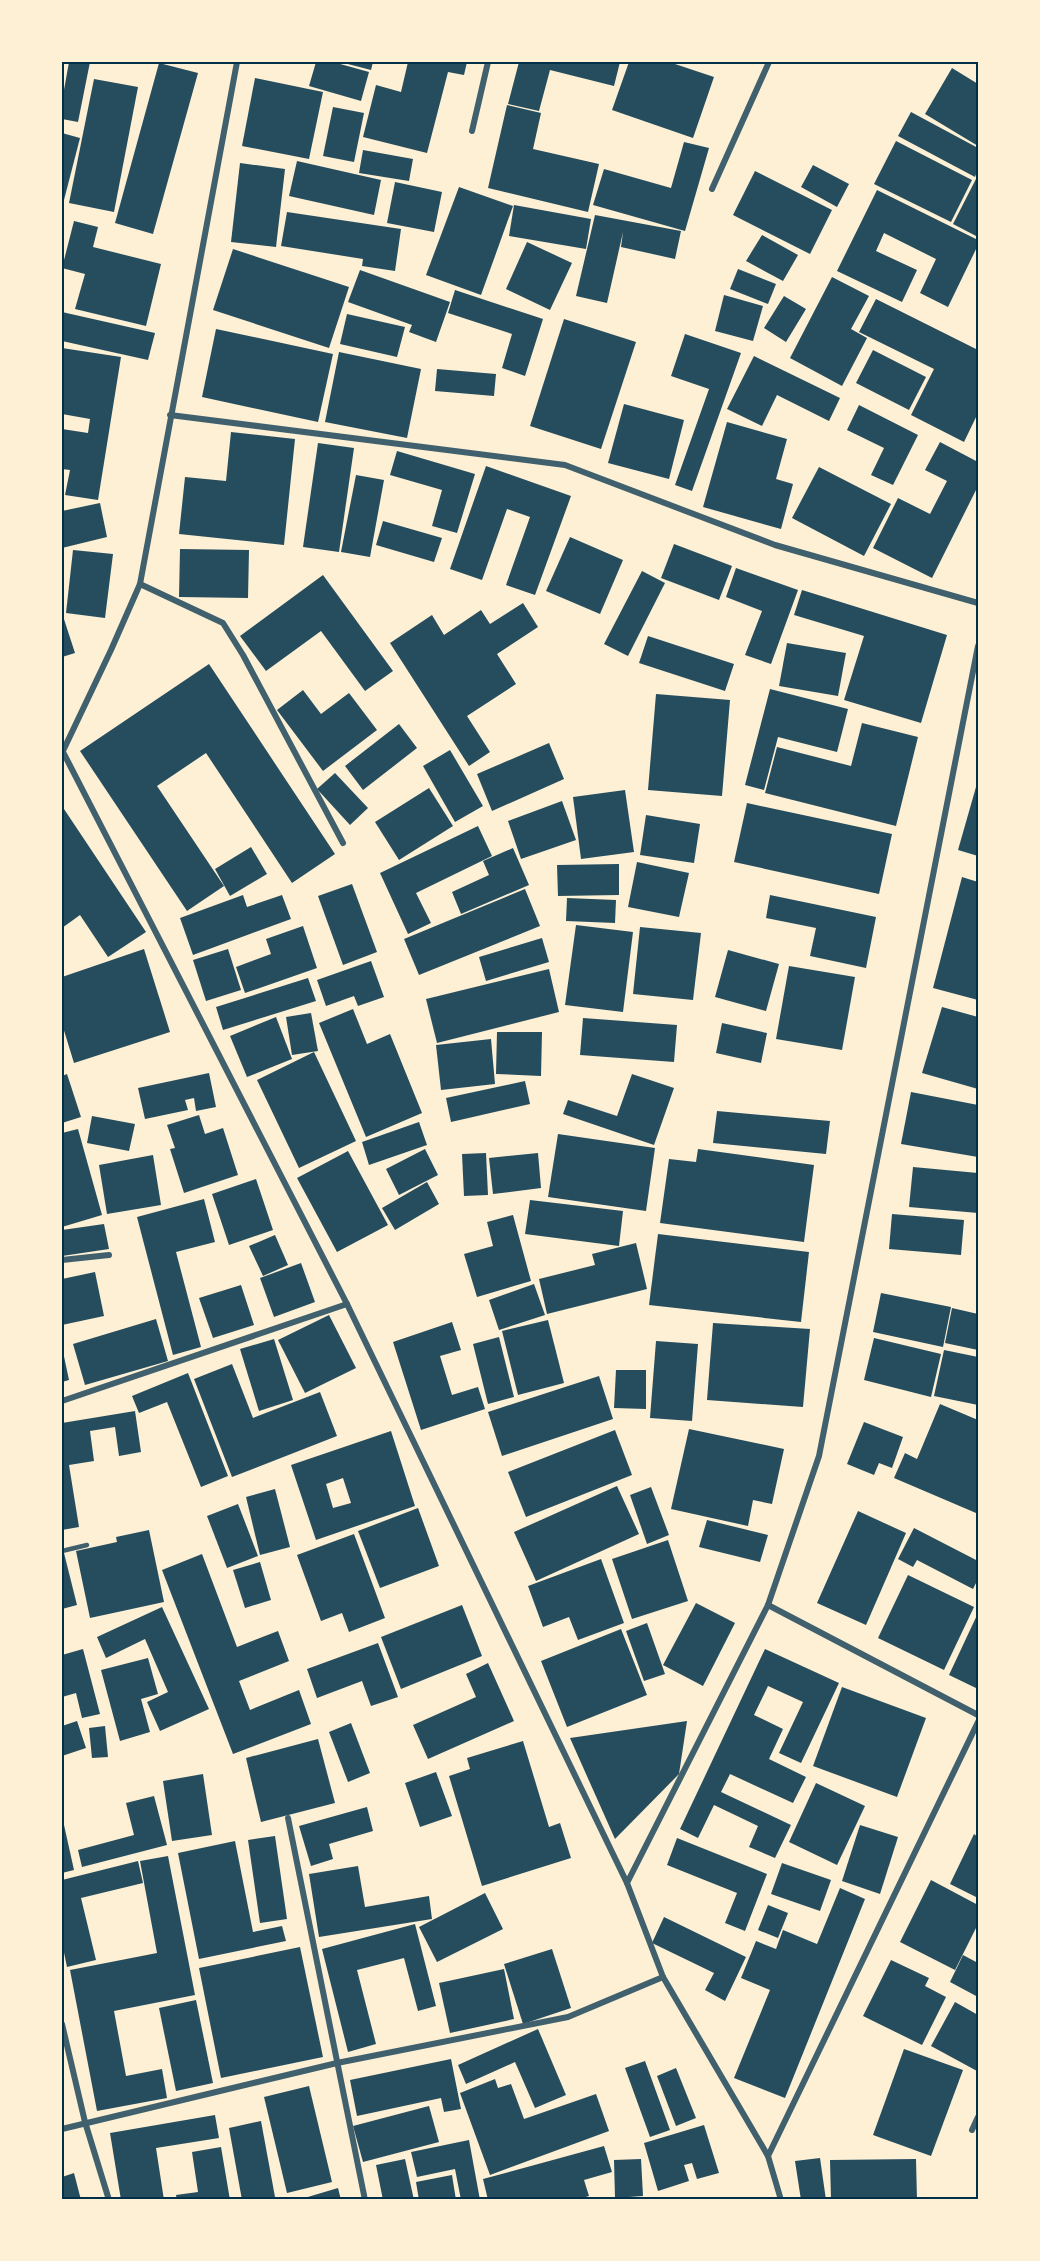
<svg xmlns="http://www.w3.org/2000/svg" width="1040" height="2261" font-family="'Source Serif 4',serif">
<rect width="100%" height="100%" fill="#fdf0d5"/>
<g fill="#264d5e" fill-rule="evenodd">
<path d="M69,62H90L78,122L62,119V101Z"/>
<path d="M316,62H333L369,72L361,101L309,86Z"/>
<path d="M344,62H373L371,70L344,63Z"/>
<path d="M408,62H467L464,75L448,72L427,153L363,137L376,85L401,92Z"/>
<path d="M519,62H620L614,86L550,70L539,111L508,104Z"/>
<path d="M629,62H669L714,77L693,138L612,110Z"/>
<path d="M159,63L198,73L153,234L115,223Z"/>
<path d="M952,68L978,84V146L925,114Z"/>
<path d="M255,78L323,92L309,159L242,146Z"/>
<path d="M94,79L138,87L114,212L69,203Z"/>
<path d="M507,105L541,113L533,149L599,164L588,212L488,188Z"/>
<path d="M333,107L364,113L354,162L323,156Z"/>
<path d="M911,112L978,148V169L975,177L898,136Z"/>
<path d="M62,133L80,138L64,200L62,199Z"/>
<path d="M896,141L972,180L951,222L874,184Z"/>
<path d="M684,142L709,148L685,231L593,205L604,169L671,188Z"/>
<path d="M363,150L413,159L409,181L359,173Z"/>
<path d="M297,161L381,180L374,215L289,196Z"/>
<path d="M240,163L285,169L276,247L231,242Z"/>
<path d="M813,165L849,184L837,207L801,187Z"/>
<path d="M755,171L832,210L810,254L733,215Z"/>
<path d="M978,175V237L953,224Z"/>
<path d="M395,182L442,192L434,232L387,223Z"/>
<path d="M459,187L513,206L481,295L426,275Z"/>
<path d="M877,190L978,240V245L948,307L920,293L936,259L884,233L876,251L917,270L902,302L837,271Z"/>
<path d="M514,205L591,219L586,249L509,236Z"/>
<path d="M287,212L401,229L395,271L362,266L363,259L281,246Z"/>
<path d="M595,215L681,231L675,259L621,247L623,232L607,303L576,296Z"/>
<path d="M74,221L98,227L93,247L161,264L146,326L75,309L85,274L62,268Z"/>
<path d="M762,235L798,255L783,281L746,261Z"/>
<path d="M527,242L572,263L550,310L506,289Z"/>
<path d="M233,249L349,287L329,348L213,310Z"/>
<path d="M738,269L776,284L768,304L730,289Z"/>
<path d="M360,270L450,302L436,342L409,332L412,325L348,302Z"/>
<path d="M832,277L869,296L851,329L867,338L842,386L790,358Z"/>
<path d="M455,290L543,319L525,376L502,368L512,334L448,313Z"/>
<path d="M724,295L763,306L753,341L715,331Z"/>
<path d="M784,296L806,309L786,342L764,328Z"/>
<path d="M876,299L978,350V413L964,442L911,415L934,369L859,332Z"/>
<path d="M62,312L155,333L148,360L62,341Z"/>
<path d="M347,314L405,327L397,357L340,344Z"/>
<path d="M564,319L636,342L601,449L530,426Z"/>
<path d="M216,329L333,354L318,422L202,397Z"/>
<path d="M685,334L741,353L692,491L675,485L709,389L671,376Z"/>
<path d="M62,348L121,357L98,500L65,495L70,470L62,469V429L88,433L90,419L62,414Z"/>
<path d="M873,350L926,377L909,410L856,383Z"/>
<path d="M339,352L421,369L407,438L325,422Z"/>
<path d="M754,356L840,398L829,421L777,395L762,426L727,409Z"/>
<path d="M437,369L496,374L494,396L435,391Z"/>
<path d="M624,404L684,420L669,479L608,463Z"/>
<path d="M859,405L918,435L893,485L871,475L884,448L847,430Z"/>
<path d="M727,422L787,439L776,479L793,484L781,529L703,507Z"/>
<path d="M231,432L295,439L284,545L179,534L185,477L226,481Z"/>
<path d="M940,442L978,462V486L932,578L873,548L898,498L930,514L947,481L925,470Z"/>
<path d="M318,443L354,448L339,552L303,547Z"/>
<path d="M397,451L475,474L457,533L432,526L442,490L390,475Z"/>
<path d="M486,466L571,496L535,595L506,585L530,517L507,509L482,580L450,569Z"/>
<path d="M819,467L891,504L864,556L792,518Z"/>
<path d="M356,475L384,480L370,557L341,552Z"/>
<path d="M100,503L107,537L62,548V511Z"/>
<path d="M383,521L442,538L434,562L376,545Z"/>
<path d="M570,537L623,560L600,614L546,591Z"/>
<path d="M674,544L732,566L719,600L661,578Z"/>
<path d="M180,549L249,550L248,598L179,597Z"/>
<path d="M73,550L113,554L105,618L66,613Z"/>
<path d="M736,568L798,590L771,664L745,655L762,611L726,597Z"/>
<path d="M642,571L665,583L628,656L604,644Z"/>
<path d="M323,575L393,671L365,691L321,631L266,671L240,636Z"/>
<path d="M802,590L947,635L921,723L844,700L864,636L794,615Z"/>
<path d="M523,603L538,627L497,654L516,684L467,716L490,752L469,766L390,643L432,615L444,635L481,610L490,624Z"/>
<path d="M62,613L75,653L62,657Z"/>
<path d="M648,636L734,664L725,691L639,663Z"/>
<path d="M787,643L846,653L838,696L779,686Z"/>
<path d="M209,664L335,854L292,883L206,753L157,786L224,886L187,911L80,751Z"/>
<path d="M770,689L848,709L837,752L778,737L764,790L745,785Z"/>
<path d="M303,690L321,714L349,693L377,730L323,771L277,710Z"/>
<path d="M656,694L730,700L722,796L648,790Z"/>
<path d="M862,723L918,737L896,826L765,793L777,747L851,766Z"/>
<path d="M399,724L417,748L363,790L345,766Z"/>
<path d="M549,743L564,779L492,811L477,774Z"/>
<path d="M450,750L483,806L455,822L423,766Z"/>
<path d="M335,773L368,808L350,825L317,789Z"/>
<path d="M978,780V856L958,850Z"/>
<path d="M429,788L453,826L399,860L375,822Z"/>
<path d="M625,790L634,852L581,859L573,797Z"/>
<path d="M562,801L576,840L521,859L508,821Z"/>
<path d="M747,803L892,834L879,894L734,862Z"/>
<path d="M62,806L146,932L108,957L80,915L62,928Z"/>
<path d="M646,815L700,824L694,863L640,855Z"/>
<path d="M478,826L492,856L416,893L431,923L408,934L380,873Z"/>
<path d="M251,847L267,874L230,896L215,869Z"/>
<path d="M513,848L529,885L461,914L452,892L489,875L483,861Z"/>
<path d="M637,862L689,873L679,917L628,907Z"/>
<path d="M619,864V895L558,896L557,865Z"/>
<path d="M962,877L978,882V1000L933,988Z"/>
<path d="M352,884L377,952L343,965L318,896Z"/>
<path d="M525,889L540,926L419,975L404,939Z"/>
<path d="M243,895L247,907L282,895L291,919L193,955L180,918Z"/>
<path d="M770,895L876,917L866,968L810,956L816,928L766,918Z"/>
<path d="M567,898L616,900L615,923L566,921Z"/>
<path d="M576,925L633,932L623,1012L565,1005Z"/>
<path d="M303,926L317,968L245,993L236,967L271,954L266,939Z"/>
<path d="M640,927L701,933L693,1000L633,994Z"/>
<path d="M542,938L549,962L486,981L479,957Z"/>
<path d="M144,949L170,1032L74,1063L62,1024V977Z"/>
<path d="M228,949L241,990L206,1001L193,960Z"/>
<path d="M728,950L779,964L766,1011L715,997Z"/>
<path d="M371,961L384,997L358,1006L354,996L326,1006L317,980Z"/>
<path d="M789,966L855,977L842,1050L776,1039Z"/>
<path d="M549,969L559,1012L437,1043L426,999Z"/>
<path d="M308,978L316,1001L223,1030L216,1007Z"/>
<path d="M942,1007L978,1017V1089L922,1073Z"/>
<path d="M353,1009L367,1044L390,1034L422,1113L366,1137L319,1023Z"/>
<path d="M311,1013L318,1051L292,1055L286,1017Z"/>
<path d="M276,1017L292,1059L247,1077L230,1036Z"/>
<path d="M583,1018L677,1025L674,1062L580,1055Z"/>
<path d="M722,1023L767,1033L761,1063L716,1053Z"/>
<path d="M497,1032H542L541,1076L496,1074Z"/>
<path d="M491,1039L495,1084L441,1090L436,1045Z"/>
<path d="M314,1052L356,1141L299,1168L257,1080Z"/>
<path d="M209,1073L216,1107L196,1111L194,1098L185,1100L188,1110L145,1119L138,1088Z"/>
<path d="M67,1074L81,1117L62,1123V1076Z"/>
<path d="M632,1074L674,1088L654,1145L563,1114L568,1100L617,1116Z"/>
<path d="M525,1081L530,1104L451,1122L446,1098Z"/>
<path d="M911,1092L978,1105V1157L901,1144Z"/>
<path d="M717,1111L830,1121L826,1154L713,1143Z"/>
<path d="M199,1115L205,1134L223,1128L238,1175L184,1193L170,1149L175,1148L167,1125Z"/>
<path d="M92,1116L135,1124L129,1151L87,1143Z"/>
<path d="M419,1122L427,1145L369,1165L362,1142Z"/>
<path d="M78,1129L102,1215L62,1227V1133Z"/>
<path d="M558,1134L655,1148L646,1211L548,1197Z"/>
<path d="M425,1149L438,1175L399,1195L386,1169Z"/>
<path d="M698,1149L814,1165L804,1242L660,1223L669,1159L696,1162Z"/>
<path d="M348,1151L388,1225L337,1252L297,1178Z"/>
<path d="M486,1153L488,1195L464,1196L462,1154Z"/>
<path d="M538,1153L541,1188L493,1194L489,1158Z"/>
<path d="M153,1155L161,1205L107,1214L99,1165Z"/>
<path d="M913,1167L978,1173V1213L909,1207Z"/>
<path d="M256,1179L273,1230L229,1245L212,1194Z"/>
<path d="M427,1182L439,1204L395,1230L382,1208Z"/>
<path d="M204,1199L215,1242L176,1252L201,1347L173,1355L137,1217Z"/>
<path d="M530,1200L623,1211L619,1246L525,1234Z"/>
<path d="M892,1214L964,1220L961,1255L889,1249Z"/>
<path d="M513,1215L531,1281L477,1297L464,1254L493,1246L487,1222Z"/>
<path d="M104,1224L109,1249L62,1256V1230Z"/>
<path d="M658,1234L809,1252L801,1322L649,1305Z"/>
<path d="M275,1235L288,1265L263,1276L249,1246Z"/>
<path d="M636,1243L647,1289L547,1314L539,1279L595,1265L592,1254Z"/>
<path d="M301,1263L315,1302L274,1317L260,1278Z"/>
<path d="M95,1272L104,1316L62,1325V1279Z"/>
<path d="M534,1284L545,1315L499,1330L489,1300Z"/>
<path d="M241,1285L254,1325L213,1338L199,1298Z"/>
<path d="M881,1293L951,1307L943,1347L873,1332Z"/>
<path d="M952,1308L978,1314V1350L945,1343Z"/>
<path d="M329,1315L356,1368L305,1393L278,1340Z"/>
<path d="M156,1319L168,1361L85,1385L73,1344Z"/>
<path d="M548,1320L564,1383L518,1395L502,1331Z"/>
<path d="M452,1322L461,1350L440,1356L452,1395L478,1387L485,1409L421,1430L393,1342Z"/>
<path d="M713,1323L810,1329L803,1407L707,1400Z"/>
<path d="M499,1337L514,1397L488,1404L473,1344Z"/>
<path d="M874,1338L941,1354L931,1397L864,1380Z"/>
<path d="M274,1339L293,1400L259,1411L240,1349Z"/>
<path d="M656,1341L698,1344L692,1421L650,1418Z"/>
<path d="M62,1347L69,1380L62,1382Z"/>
<path d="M944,1350L978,1357V1405L934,1396Z"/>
<path d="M232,1364L253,1418L320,1392L337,1436L232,1477L194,1379Z"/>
<path d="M616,1370H646V1409L614,1408Z"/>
<path d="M188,1373L228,1476L201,1487L167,1402L139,1413L132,1396Z"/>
<path d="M599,1376L613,1419L502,1456L488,1412Z"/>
<path d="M940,1404L978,1420V1508L976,1513L894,1478L905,1453L917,1459Z"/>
<path d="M135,1411L141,1452L119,1456L115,1427L90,1431L94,1461L69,1465L79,1527L62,1530V1423Z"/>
<path d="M864,1422L903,1437L892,1468L879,1463L874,1475L847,1464Z"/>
<path d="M689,1429L784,1449L772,1504L753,1500L748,1526L671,1509Z"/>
<path d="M615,1430L632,1475L526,1517L508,1472Z"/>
<path d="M391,1431L415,1506L316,1540L291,1465ZM343,1478L351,1503L333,1508L326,1484Z"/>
<path d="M617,1486L639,1534L536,1581L514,1532Z"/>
<path d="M651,1487L669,1535L647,1544L630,1495Z"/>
<path d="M275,1489L290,1547L260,1555L246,1497Z"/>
<path d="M238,1504L258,1556L227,1568L207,1516Z"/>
<path d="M418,1508L439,1566L380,1588L358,1531Z"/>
<path d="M858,1511L906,1533L866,1625L817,1603Z"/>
<path d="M707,1520L768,1535L760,1562L699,1547Z"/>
<path d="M914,1528L978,1561V1579L973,1589L917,1560L913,1567L898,1559Z"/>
<path d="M149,1530L164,1602L90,1618L76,1551L117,1542L116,1537Z"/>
<path d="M354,1534L385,1618L349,1632L342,1613L321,1621L297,1555Z"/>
<path d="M668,1540L688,1601L632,1619L612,1559Z"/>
<path d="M62,1553H64L77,1605L62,1609Z"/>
<path d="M202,1554L237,1647L278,1631L289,1661L239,1681L250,1710L299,1690L311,1724L233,1754L162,1570Z"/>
<path d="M601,1559L624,1623L578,1640L569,1617L543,1627L528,1586Z"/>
<path d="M260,1562L271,1600L245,1608L233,1570Z"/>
<path d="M908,1575L974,1607L944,1670L878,1638Z"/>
<path d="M696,1603L735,1623L703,1686L663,1665Z"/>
<path d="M462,1605L482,1656L401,1689L381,1637Z"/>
<path d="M162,1607L209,1709L160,1731L147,1702L168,1692L145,1639L106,1658L97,1637Z"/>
<path d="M978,1613V1689L949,1675Z"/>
<path d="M647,1623L665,1674L644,1681L626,1631Z"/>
<path d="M621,1629L647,1695L567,1727L541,1661Z"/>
<path d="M378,1643L398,1697L371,1706L362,1681L317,1698L307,1669Z"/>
<path d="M83,1649L100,1714L82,1718L76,1693L62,1697V1655Z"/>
<path d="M765,1649L839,1683L801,1763L779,1753L803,1702L768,1686L754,1715L783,1729L769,1759L806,1777L793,1803L730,1774L721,1792L791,1825L775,1858L749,1847L758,1826L714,1805L698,1838L680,1829Z"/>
<path d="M148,1658L158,1694L141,1699L150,1732L120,1741L101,1670Z"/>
<path d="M488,1663L514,1721L428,1759L413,1725L476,1697L466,1674Z"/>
<path d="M842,1687L926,1718L897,1797L813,1766Z"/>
<path d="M77,1721L86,1748L62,1756V1726Z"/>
<path d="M687,1721L679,1774L615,1839L570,1738Z"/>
<path d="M351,1723L370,1773L348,1782L329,1732Z"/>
<path d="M105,1726L108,1757L92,1758L89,1728Z"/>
<path d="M318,1739L335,1803L261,1822L246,1758Z"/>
<path d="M523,1741L549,1827L560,1823L571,1858L482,1886L449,1776L470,1769L467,1758Z"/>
<path d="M436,1772L452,1816L420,1827L405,1783Z"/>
<path d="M203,1774L212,1835L172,1841L163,1781Z"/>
<path d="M816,1783L865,1806L837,1865L789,1842Z"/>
<path d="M154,1796L167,1845L82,1867L78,1850L134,1835L126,1803Z"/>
<path d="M367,1807L373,1831L329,1844L333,1859L311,1866L299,1826Z"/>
<path d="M62,1816L74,1870L62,1873Z"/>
<path d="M860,1825L898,1837L880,1894L842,1881Z"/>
<path d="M974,1834L978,1837V1898L950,1884Z"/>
<path d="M275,1836L287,1919L260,1923L248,1840Z"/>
<path d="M677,1838L767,1874L745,1931L725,1923L737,1893L667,1865Z"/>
<path d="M235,1841L253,1932L282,1926L286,1941L199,1959L178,1853Z"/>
<path d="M168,1856L195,1995L114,2011L126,2076L162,2069L167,2098L97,2111L70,1970L157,1953L140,1861Z"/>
<path d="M138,1861L143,1883L81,1898L96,1960L67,1967L62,1943V1880Z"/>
<path d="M782,1863L831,1880L820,1911L771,1894Z"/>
<path d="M358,1866L365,1907L429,1896L432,1919L319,1937L309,1874Z"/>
<path d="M931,1880L978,1905V1924L955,1970L900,1942Z"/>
<path d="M840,1888L865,1899L785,2098L734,2078L770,1990L741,1978L756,1941L776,1949L783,1930L817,1944Z"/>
<path d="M485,1893L503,1929L437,1962L419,1927Z"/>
<path d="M768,1905L788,1913L778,1938L758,1930Z"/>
<path d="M664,1917L746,1957L725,2001L705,1990L714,1973L652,1943Z"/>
<path d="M415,1924L436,2006L418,2011L404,1958L357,1970L376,2044L348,2052L322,1949Z"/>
<path d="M300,1947L323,2057L221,2078L199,1968Z"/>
<path d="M552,1949L571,2008L523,2024L504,1964Z"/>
<path d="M963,1955L978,1963V1997L950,1982Z"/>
<path d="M891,1960L929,1978L925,1986L946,1997L922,2045L863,2016Z"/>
<path d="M504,1969L514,2019L450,2033L439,1983Z"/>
<path d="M196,2000L213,2083L176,2091L159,2008Z"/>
<path d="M955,2002L978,2015V2068L977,2071L931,2046Z"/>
<path d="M538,2029L566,2095L535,2108L515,2062L466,2084L458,2065Z"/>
<path d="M904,2049L963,2070L931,2156L873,2135Z"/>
<path d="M451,2059L461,2109L444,2112L441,2098L357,2116L350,2080Z"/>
<path d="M645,2061L670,2130L650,2137L625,2068Z"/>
<path d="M676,2068L696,2118L676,2126L657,2076Z"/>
<path d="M495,2079L498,2088L511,2084L524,2119L596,2094L609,2131L490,2175L460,2093Z"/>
<path d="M309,2086L332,2182L287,2193L264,2097Z"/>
<path d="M429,2106L439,2142L363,2162L353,2126Z"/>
<path d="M215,2115L219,2138L156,2148L164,2200H121L110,2133Z"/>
<path d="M261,2121L275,2197L242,2200L229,2128Z"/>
<path d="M704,2125L719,2173L697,2179L692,2163L684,2165L689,2181L658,2191L644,2143Z"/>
<path d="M469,2140L480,2200H461L455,2169L417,2177L411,2152Z"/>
<path d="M604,2146L612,2172L584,2180L589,2196L576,2200H488L483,2179Z"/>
<path d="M221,2147L230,2200H177L176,2195L198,2192L192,2152Z"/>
<path d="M820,2158L826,2200H801L795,2161Z"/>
<path d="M405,2159L414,2200H383L376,2165Z"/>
<path d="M641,2159L643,2196L615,2198L614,2160Z"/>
<path d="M916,2159L917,2200H831L830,2160Z"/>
<path d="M74,2173L81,2200H62V2177Z"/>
<path d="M452,2175L456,2200H419L416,2182Z"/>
<path d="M338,2188L341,2200H301V2199Z"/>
</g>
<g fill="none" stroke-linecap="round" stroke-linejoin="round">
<path stroke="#3f606c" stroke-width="4.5" d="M62,1551L87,1545"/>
<g stroke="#3f606c" stroke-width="6">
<path d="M472,131L488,62"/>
<path d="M712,189L769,62"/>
<path d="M170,415L565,465L775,545L978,603"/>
<path d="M140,584L223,623L243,655L343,843"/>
<path d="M62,750L347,1304L627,1883L663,1977L768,2156L781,2200"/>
<path d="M62,753L111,650L140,584L237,62"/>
<path d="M62,1260L109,1255"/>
<path d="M62,1401L347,1304"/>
<path d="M768,1605L978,1715"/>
<path d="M288,1818L365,2200"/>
<path d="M627,1883L768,1605L819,1456L978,646"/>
<path d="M62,2024L85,2122L109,2200"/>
<path d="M62,2129L337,2063L568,2017L663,1977"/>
<path d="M972,2130L978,2117"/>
<path d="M768,2156L978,1722"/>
</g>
</g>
<rect width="1040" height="2261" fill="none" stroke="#fdf0d5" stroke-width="126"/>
<rect x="63" y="63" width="914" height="2135" fill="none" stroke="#003049" stroke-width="2"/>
</svg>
